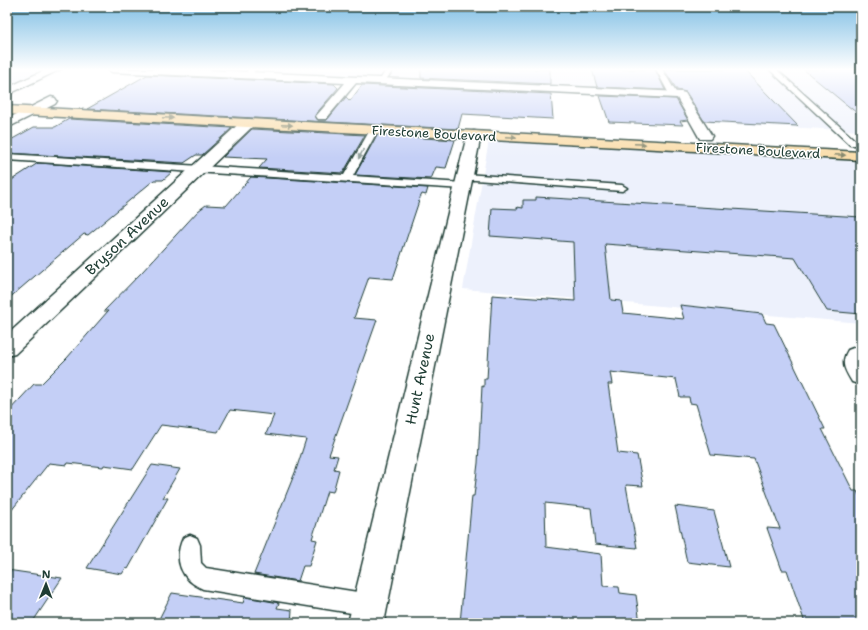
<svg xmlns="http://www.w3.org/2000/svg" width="868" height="630" font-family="'Shantell Sans',sans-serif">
<rect width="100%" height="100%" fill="#fff"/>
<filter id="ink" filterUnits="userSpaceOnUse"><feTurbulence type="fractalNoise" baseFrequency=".025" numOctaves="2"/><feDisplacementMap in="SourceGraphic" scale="8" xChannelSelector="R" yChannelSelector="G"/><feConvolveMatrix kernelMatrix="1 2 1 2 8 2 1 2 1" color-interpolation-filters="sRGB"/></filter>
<g filter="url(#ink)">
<g fill="#edf1fc">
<path d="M7,69H50L7,88Z"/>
<path d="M173,69H861V131L711,123L691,92Z"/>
<path d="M489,140L861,162V323L463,289Z"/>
</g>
<g fill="#c4cff6" stroke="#1f3d34">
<path d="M421,69H550V84L421,78Z"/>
<path d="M592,69H655L665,90L597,87Z"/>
<path d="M664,69H743L798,126L704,121L686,92L677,90Z"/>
<path d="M803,69H861V116L843,102Z"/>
<path d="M147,75L334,84L338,88L315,115L318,120H327L346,97L350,101L362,85L551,94L553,119L462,114L458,129L87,109Z"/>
<path d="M600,96L676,99L688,120L680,121L683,125L609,122Z"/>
<path d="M69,119L232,128L202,155H196L184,163L7,153V142L34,127H55Z"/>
<path d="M252,129L365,135L343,173L259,168L267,159L223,157Z"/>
<path d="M377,135L455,140L446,168L436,167L431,179L355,175Z"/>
<path d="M38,163L172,172L163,180H154L88,235L84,234L7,300V183Z"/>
<path d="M251,177L428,188L426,195L422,194L420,198L393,279L369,277L354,318L377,320L329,455L338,456L334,469L339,470L333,492L327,491L312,539L317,540L309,566H303L298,581L254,574L296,470L306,439L266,434L274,415L230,410L218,432L161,425L133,469L104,465L103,467L68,463L67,465L49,463L7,516V413L34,384H41L67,358L108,311H104L142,272L198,211L206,205L226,206Z"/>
<path d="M536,197L861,217V314L827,311L795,258L605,244L611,300L621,301L623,313L684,319L680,305L762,314L766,323L774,324L825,429H822L853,491H857L861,499V623H805L787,570H782L767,528L780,529L754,459L711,455L696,404L690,403L689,397H680L676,379L610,372L612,384H608L618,453L637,455L643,486L626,485L637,548L595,544L591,508L545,503L546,547L601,554L603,586L619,587L620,593L636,595L640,623H460L472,496H474L478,463L482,386L484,387V379H487L492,295L575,301L573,242L490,236L492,208L518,209L517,207L523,208V200H536Z"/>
<path d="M152,465L180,469L163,498H168L128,569L126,568L122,574L87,568Z"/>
<path d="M675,506L714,511L729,567L687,562Z"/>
<path d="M7,570L62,578L32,623H7Z"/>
<path d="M172,593L243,603L245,597L279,603L277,608L292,610L291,623H157Z"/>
</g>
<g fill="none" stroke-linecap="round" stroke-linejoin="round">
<defs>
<g id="service">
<path d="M249,69H257L248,76H244V74Z"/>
<path d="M387,69H394L384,82H380L379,81Z"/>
<path d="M656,69H662L677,94L676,96H670Z"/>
<path d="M769,69H776L856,141L857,143L856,145H850Z"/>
<path d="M374,127L378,130L353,176L463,183L468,186L463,189L7,160V154L344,175L370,130Z"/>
<path d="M465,174L622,185L627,188L622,191L462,179L460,177Z"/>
<path d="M190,535L197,538L200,545L201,563L206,568L370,594L378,597L381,605L378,613L370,616L203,589C181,580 173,560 183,538Z"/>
</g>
<g id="minor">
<path d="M47,69H61L7,95V88Z"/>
<path d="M107,69H187L681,92L685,93L712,136L710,139H700L677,98L356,83L326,119H318L316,116L345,83L112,72Z"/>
<path d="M248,119L253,120L254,123L253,126L15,354L7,356V335L243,120Z"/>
<path d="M474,131L479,132L481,135L384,623H348L467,135L469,132Z"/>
<path d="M861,345V385L852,382C845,370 840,363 848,350Z"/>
</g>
<path id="tertiary" d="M51,97L55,98L57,101L55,104L7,128V119Z"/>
<path id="primary" d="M7,106L861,152V160L7,114Z"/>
</defs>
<use href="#service" stroke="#1f3d34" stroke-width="3"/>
<use href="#minor" stroke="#1f3d34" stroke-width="3"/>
<use href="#tertiary" stroke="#1f3d34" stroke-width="3"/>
<use href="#primary" stroke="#1f3d34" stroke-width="3"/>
<use href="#service" fill="#fff" fill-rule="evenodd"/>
<use href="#minor" fill="#fff" fill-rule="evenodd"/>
<use href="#tertiary" fill="#fff" fill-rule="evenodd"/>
<use href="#primary" fill="#faddab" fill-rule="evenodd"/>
</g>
<defs><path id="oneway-solid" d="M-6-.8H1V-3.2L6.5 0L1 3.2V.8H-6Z"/></defs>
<g fill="#82856a">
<use href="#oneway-solid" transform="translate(168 118) rotate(3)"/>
<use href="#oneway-solid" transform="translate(287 125) rotate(3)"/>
<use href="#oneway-solid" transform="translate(511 137) rotate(3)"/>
<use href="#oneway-solid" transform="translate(640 144) rotate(3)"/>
<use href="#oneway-solid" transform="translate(840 155) rotate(3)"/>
</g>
<use fill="#8f9e9a" href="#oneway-solid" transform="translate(361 154) rotate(118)"/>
</g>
<linearGradient id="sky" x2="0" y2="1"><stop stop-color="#7ebee4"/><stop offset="0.44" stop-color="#fff"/><stop offset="1" stop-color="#fff" stop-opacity="0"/></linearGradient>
<rect width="868" height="158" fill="url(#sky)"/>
<g text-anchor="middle" stroke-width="3" stroke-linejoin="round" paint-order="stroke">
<g font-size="13" fill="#1f3d34" stroke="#fff">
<text transform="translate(434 133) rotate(3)" y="5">Firestone Boulevard</text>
<text transform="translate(758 150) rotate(3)" y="5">Firestone Boulevard</text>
</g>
<g font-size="15" fill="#1f3d34" stroke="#fff">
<text transform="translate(127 236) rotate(-43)" y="5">Bryson Avenue</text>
<text transform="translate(420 379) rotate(-78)" y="5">Hunt Avenue</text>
</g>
</g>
<rect width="868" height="630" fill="none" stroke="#fff" stroke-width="24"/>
<rect x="12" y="12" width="844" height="606" fill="none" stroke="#1f3d34" stroke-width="1.5" filter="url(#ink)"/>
<g transform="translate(46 584) rotate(1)" stroke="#ffffff" stroke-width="3" paint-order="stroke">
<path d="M0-3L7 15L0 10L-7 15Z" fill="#1f3d34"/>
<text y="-6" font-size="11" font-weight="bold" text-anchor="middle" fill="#1f3d34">N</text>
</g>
</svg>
